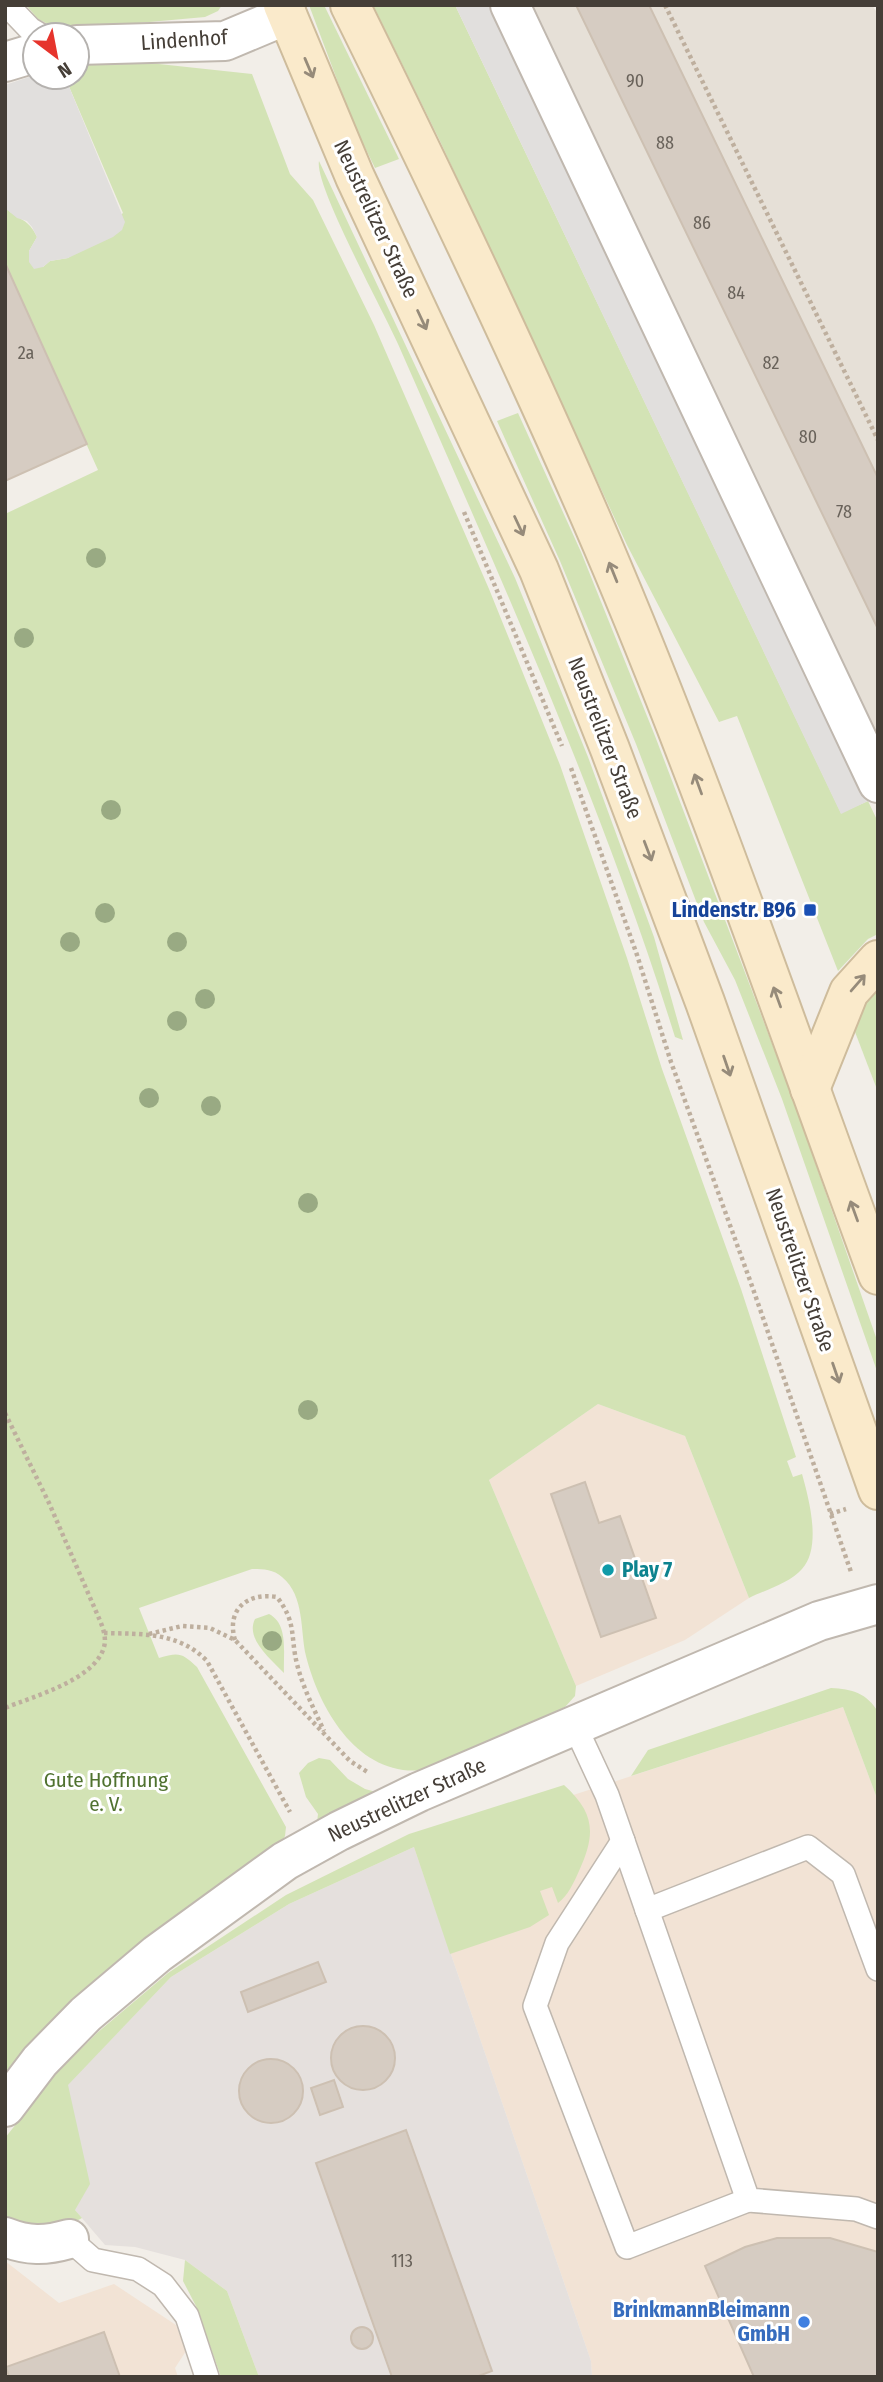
<svg xmlns="http://www.w3.org/2000/svg" width="883" height="2382" font-family="'Fira Sans Condensed',sans-serif">
<rect width="100%" height="100%" fill="#f2eee8"/>
<path fill="#e6e0d7" d="M533,5H872L878,14V736Z"/>
<g fill="#f2e3d5">
<path d="M598,1404L685,1436L749,1598L685,1640L576,1686L489,1480Z"/>
<path d="M843,1707L878,1801V2377H592L591,2361L414,1847Z"/>
<path d="M5,2261L59,2303L114,2284L176,2325L186,2351L175,2368L178,2377H5Z"/>
</g>
<path fill="#e5e0dd" d="M414,1847L591,2361L592,2377H259L227,2291L185,2260L135,2247L105,2245L75,2210L67,2085L171,1977L289,1904Z"/>
<g fill="#d3e3b5">
<path d="M26,5H222L218,11L205,17L60,30L38,19Z"/>
<path d="M309,5H324L399,159L375,168L354,125Z"/>
<path d="M373,5H455L841,813L868,801L878,822V934L868,939L838,971L737,716L719,722L627,545L440,141Z"/>
<path d="M131,61L252,74L290,174L313,200L374,325L489,589L560,765L627,958L662,1069L741,1289L796,1457L787,1461L793,1477L802,1474C809,1499 822,1547 802,1569C790,1583 765,1590 749,1598L685,1436L598,1404L489,1480L576,1686L575,1696L565,1707C535,1721 504,1736 474,1750C462,1756 448,1765 435,1768C364,1785 321,1715 306,1656C300,1631 305,1596 282,1577C273,1569 262,1569 252,1569L139,1608L159,1658C179,1652 182,1653 197,1667L286,1827L285,1836L279,1847L5,2082V514L98,470L5,263V208C19,220 29,219 37,237L29,251L43,267L50,261L68,258L123,213L65,77H77V65Z"/>
<path d="M319,161L515,578L588,757L654,937L683,1040L675,1037C601,799 498,572 398,344C384,312 314,185 319,161Z"/>
<path d="M518,413L581,552L655,736L792,1096L878,1343V1374L782,1099L735,980L704,922L636,744L560,561L497,421Z"/>
<path d="M878,983V1092L855,1032L860,1009Z"/>
<path d="M269,1614C289,1624 283,1654 284,1673C271,1659 245,1639 255,1619Z"/>
<path d="M831,1688C852,1689 867,1693 878,1712V1801L843,1707L631,1776L648,1750Z"/>
<path d="M319,1758L330,1760L348,1779L365,1789L376,1792L317,1823L318,1814L306,1797L299,1773L308,1763Z"/>
<path d="M564,1785C595,1813 596,1834 579,1871C574,1882 568,1896 558,1903L552,1887L540,1891L549,1915L530,1927L450,1954L414,1847L289,1904L171,1977L68,2085L90,2184L75,2210L82,2218C55,2233 32,2235 5,2217V2138L54,2076L97,2033L168,1973L286,1895L409,1834Z"/>
<path d="M185,2260L227,2291L259,2377H221L196,2306L183,2281Z"/>
</g>
<g fill="#e1dfdd">
<path d="M455,5H489L868,801L841,814Z"/>
<path d="M35,75V77H65L125,222L122,230L113,237L68,258L50,261L43,267L34,269L29,262V251L37,237L32,227L27,221L17,218L5,208V85Z"/>
</g>
<g fill="#d6ccc2" stroke="#cdc0b2" stroke-width="2">
<path d="M576,5H649L878,478V629Z"/>
<path d="M5,263L87,444L5,481Z"/>
<path d="M585,1482L599,1523L620,1516L656,1618L601,1637L551,1494Z"/>
<path d="M318,1962L326,1982L248,2012L241,1992Z"/>
<circle cx="363" cy="2058" r="32"/>
<circle cx="271" cy="2091" r="32"/>
<path d="M334,2080L343,2107L320,2115L311,2088Z"/>
<path d="M406,2130L492,2371L476,2377H392L316,2163Z"/>
<path d="M777,2238H830L878,2252V2377H754L705,2266L745,2247Z"/>
<circle cx="362" cy="2338" r="11"/>
<path d="M104,2332L120,2377H9L6,2367Z"/>
</g>
<g fill="none" stroke-linecap="round" stroke-linejoin="round">
<defs>
<g id="service">
<path d="M7,5L30,29L40,35"/>
<path d="M574,1724L607,1795L748,2200L856,2209L878,2217"/>
<path d="M623,1841L557,1943L535,2006L627,2247L748,2200"/>
<path d="M647,1910L808,1847L843,1874L878,1969"/>
<path d="M69,2239L93,2260L138,2269L163,2285L187,2316L207,2377"/>
</g>
<g id="minor">
<path d="M510,5L878,783"/>
<path d="M77,45L225,41L287,15"/>
<path d="M5,62L35,53"/>
<path d="M5,2107L40,2061L86,2014L157,1954L285,1861L339,1831L419,1792L819,1621L878,1604"/>
<path d="M5,2237C28,2246 45,2246 69,2239"/>
</g>
<g id="secondary">
<path d="M283,5L355,177L539,570L610,749L705,1002L878,1490"/>
<path d="M350,5C438,183 524,362 602,544C704,783 788,1031 878,1275"/>
<path d="M810,1089L849,992L878,960"/>
</g>
</defs>
<use href="#service" stroke="#c0b8af" stroke-width="26"/>
<use href="#minor" stroke="#c0b8af" stroke-width="42"/>
<use href="#secondary" stroke="#cebc9c" stroke-width="42"/>
<g stroke="#beaf9e" stroke-width="4.5" stroke-dasharray="3.5 3.5" stroke-linecap="butt">
<path d="M665,5L878,440"/>
<path d="M464,512L562,746"/>
<path d="M571,768L637,955L671,1062L752,1286L851,1572"/>
<path d="M5,1413L49,1503L98,1616C102,1625 107,1637 104,1647C95,1680 34,1696 5,1708"/>
<path d="M830,1514L846,1509"/>
<path d="M104,1633C142,1634 179,1632 207,1661L290,1812"/>
<path d="M149,1634L182,1626L210,1628L235,1640L350,1761L369,1773"/>
<path d="M235,1640C226,1610 247,1592 277,1597C297,1623 290,1636 297,1664C303,1688 314,1709 324,1731"/>
</g>
<use href="#service" stroke="#fff" stroke-width="23"/>
<use href="#minor" stroke="#fff" stroke-width="38"/>
<use href="#secondary" stroke="#faeacb" stroke-width="38"/>
</g>
<g fill="#99aa83">
<circle cx="96" cy="558" r="10"/>
<circle cx="24" cy="638" r="10"/>
<circle cx="111" cy="810" r="10"/>
<circle cx="105" cy="913" r="10"/>
<circle cx="70" cy="942" r="10"/>
<circle cx="177" cy="942" r="10"/>
<circle cx="205" cy="999" r="10"/>
<circle cx="177" cy="1021" r="10"/>
<circle cx="149" cy="1098" r="10"/>
<circle cx="211" cy="1106" r="10"/>
<circle cx="308" cy="1203" r="10"/>
<circle cx="308" cy="1410" r="10"/>
<circle cx="272" cy="1641" r="10"/>
</g>
<defs><path id="oneway-shaft" d="M-6 0H5M1.5-3L5.5 0L1.5 3" fill="none" stroke-width="1.6" stroke-linecap="round" stroke-linejoin="round" transform="scale(1.75)"/></defs>
<g stroke="#968b7a">
<use href="#oneway-shaft" transform="translate(309 68) rotate(67)"/>
<use href="#oneway-shaft" transform="translate(422 320) rotate(65)"/>
<use href="#oneway-shaft" transform="translate(519 526) rotate(65)"/>
<use href="#oneway-shaft" transform="translate(613 572) rotate(-112)"/>
<use href="#oneway-shaft" transform="translate(698 784) rotate(-110)"/>
<use href="#oneway-shaft" transform="translate(648 851) rotate(69)"/>
<use href="#oneway-shaft" transform="translate(858 983) rotate(-49)"/>
<use href="#oneway-shaft" transform="translate(777 997) rotate(-110)"/>
<use href="#oneway-shaft" transform="translate(727 1066) rotate(71)"/>
<use href="#oneway-shaft" transform="translate(854 1211) rotate(-110)"/>
<use href="#oneway-shaft" transform="translate(836 1373) rotate(71)"/>
</g>
<rect fill="#1a4fb4" stroke="#fff" stroke-width="2.5" x="803" y="903" width="14" height="14" rx="3.5"/>
<circle fill="#0f9aa8" stroke="#fff" stroke-width="2.5" cx="608" cy="1570" r="7"/>
<circle fill="#3f7fe0" stroke="#fff" stroke-width="2.5" cx="804" cy="2322" r="7"/>
<g text-anchor="middle" stroke-width="6" stroke-linejoin="round" paint-order="stroke">
<g font-size="18" fill="#69625a">
<text x="635" y="87">90</text>
<text x="665" y="149">88</text>
<text x="702" y="229">86</text>
<text x="736" y="299">84</text>
<text x="26" y="359">2a</text>
<text x="771" y="369">82</text>
<text x="808" y="443">80</text>
<text x="844" y="518">78</text>
<text x="402" y="2267">113</text>
</g>
<g font-size="21" fill="#453e37" stroke="#fff">
<text transform="translate(184 40) rotate(-4)" y="7">Lindenhof</text>
<text transform="translate(376 219) rotate(65)" y="7">Neustrelitzer Straße</text>
<text transform="translate(605 738) rotate(69)" y="7">Neustrelitzer Straße</text>
<text transform="translate(800 1270) rotate(71)" y="7">Neustrelitzer Straße</text>
<text transform="translate(407 1800) rotate(-25)" y="7">Neustrelitzer Straße</text>
</g>
<g font-size="21" font-weight="bold" fill="#164399" stroke="#fff" text-anchor="end">
<text x="796" y="917">Lindenstr. B96</text>
</g>
<g font-size="21" font-weight="bold" fill="#0d838f" stroke="#fff" text-anchor="start">
<text x="622" y="1577">Play 7</text>
</g>
<g font-size="21" fill="#507230" stroke="#fff">
<text x="106" y="1787">Gute Hoffnung<tspan x="106" dy="24">e. V.</tspan></text>
</g>
<g font-size="21" font-weight="bold" fill="#366cbe" stroke="#fff" text-anchor="end">
<text x="790" y="2317">BrinkmannBleimann<tspan x="790" dy="24">GmbH</tspan></text>
</g>
</g>
<rect width="883" height="2382" fill="none" stroke="#453e37" stroke-width="14"/>
<g transform="translate(56 56) rotate(148)"><circle r="33" fill="#ffffff" stroke="#b5b2af" stroke-width="2"/>
<path d="M0-5L12 26L0 18L-12 26Z" fill="#e6342c"/>
<text y="-10" font-size="19" font-weight="bold" text-anchor="middle" fill="#453e37">N</text>
</g>
</svg>
